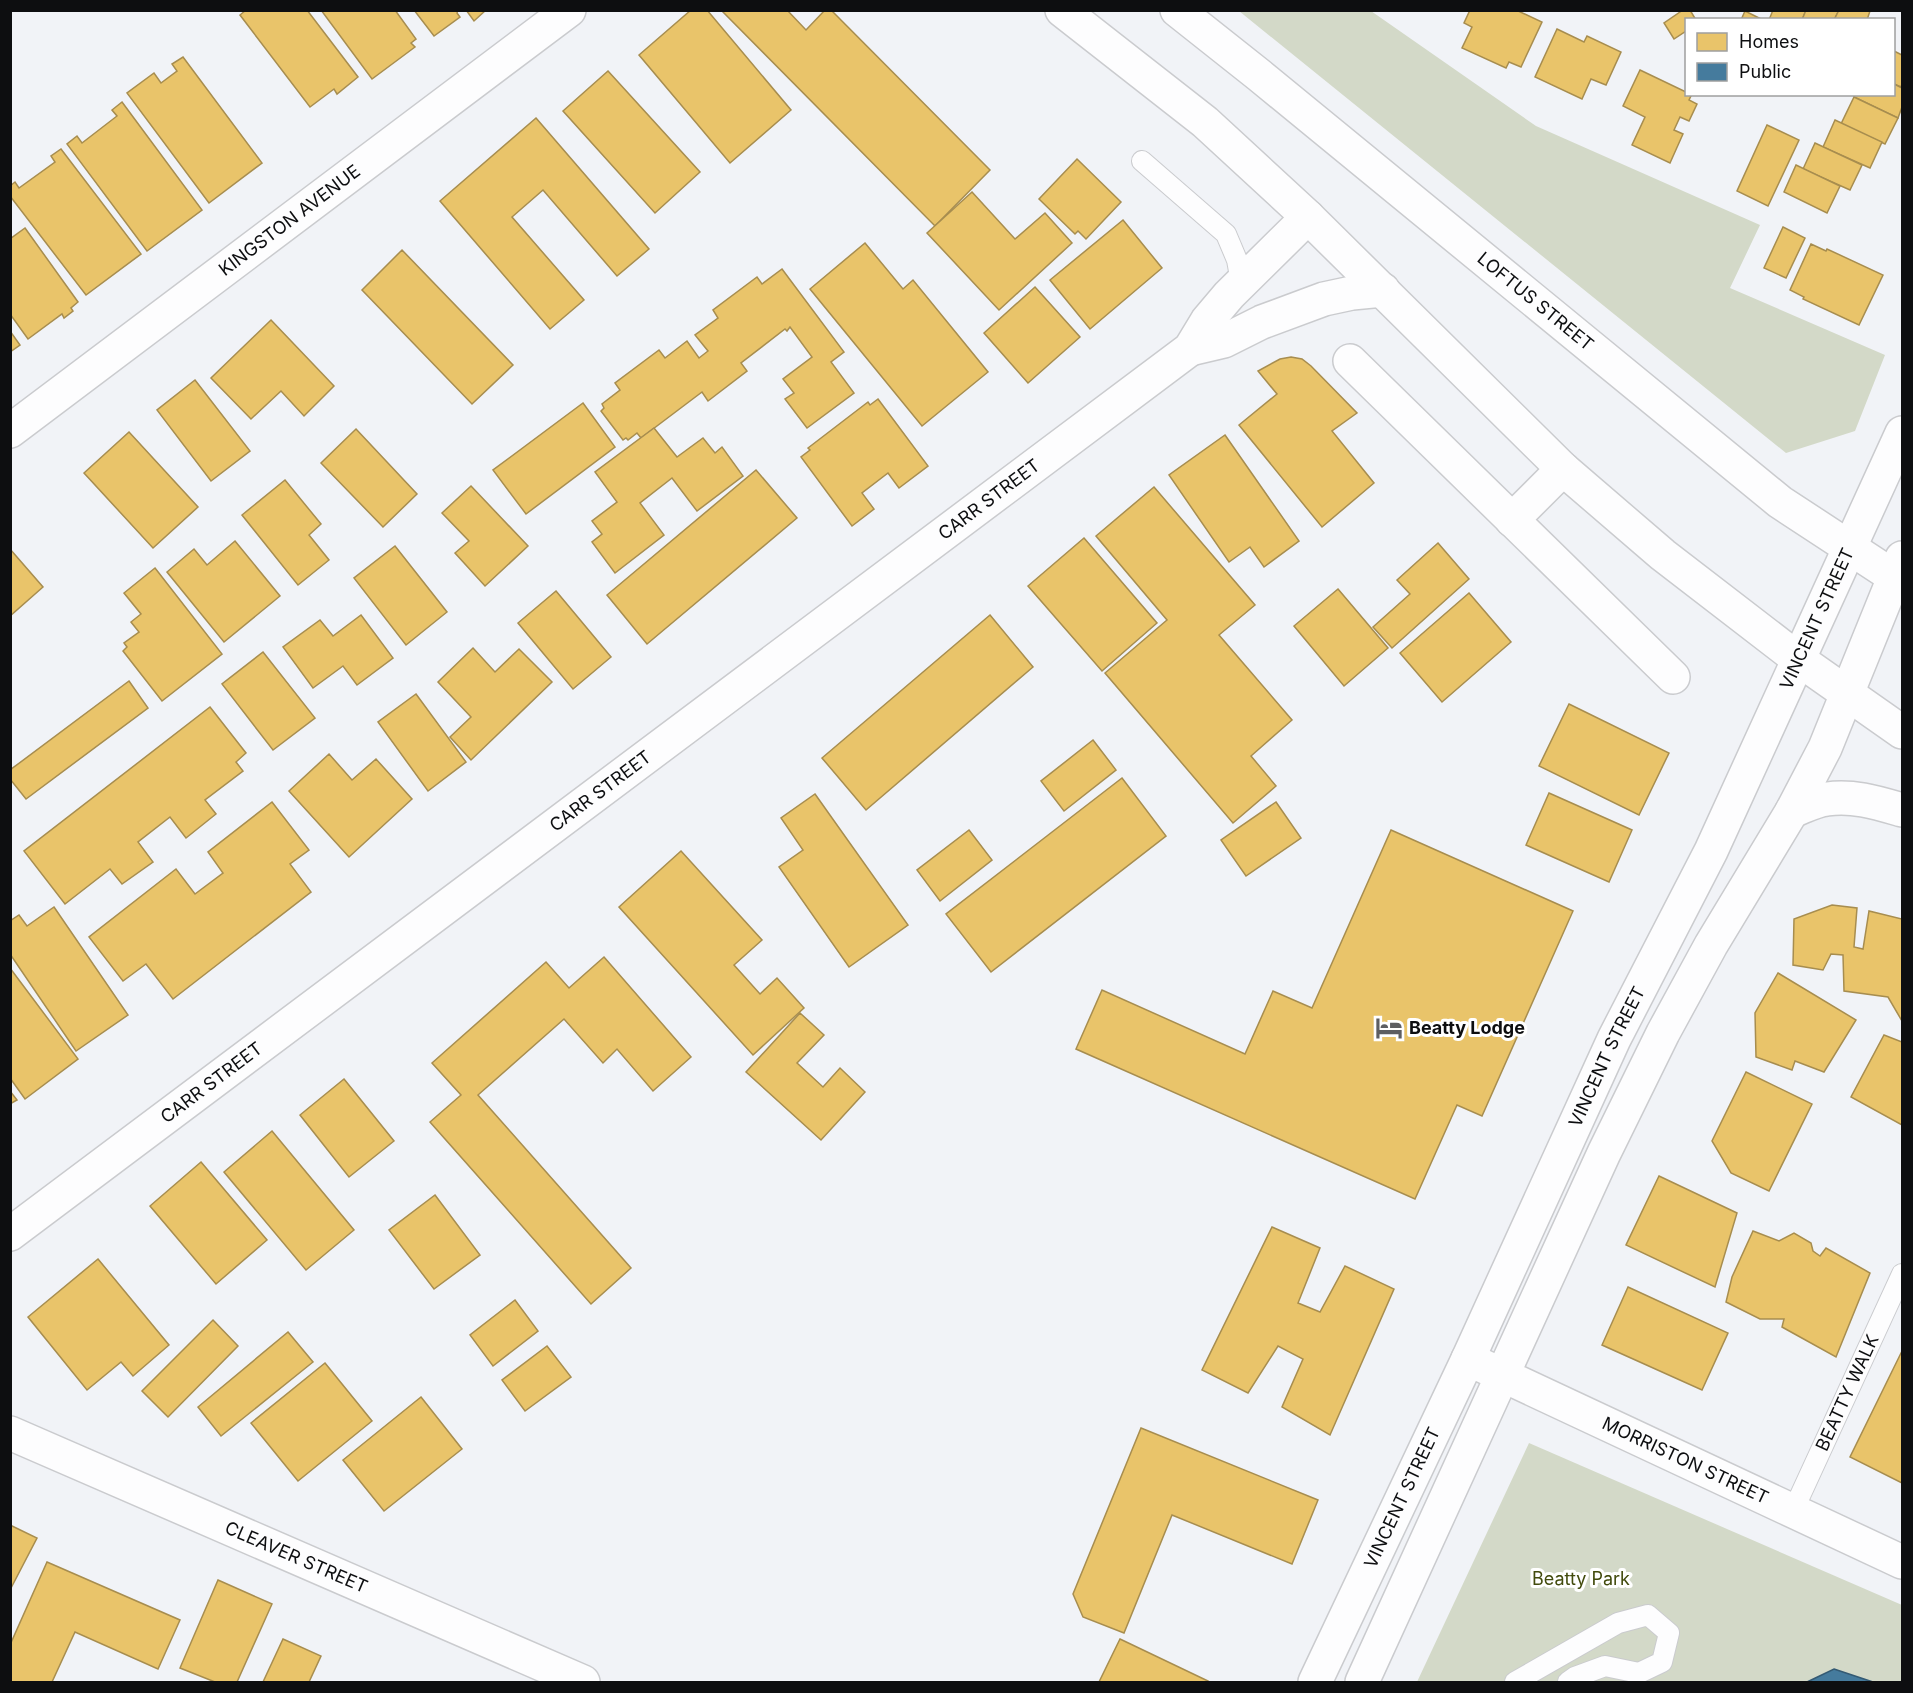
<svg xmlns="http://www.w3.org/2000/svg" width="1913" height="1693" font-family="Inter,sans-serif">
<rect width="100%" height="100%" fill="#f1f3f7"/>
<g fill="#d3d9c8">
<path d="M1239,11H1371L1536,126L1760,225L1730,288L1885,355L1855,431L1786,453Z"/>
<path d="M1529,1443L1902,1605V1682H1417Z"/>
</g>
<g fill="#e9c46a" stroke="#a78d4f" stroke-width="1.5">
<path d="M246,10H307L358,77L337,94L334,89L310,107L240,15Z"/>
<path d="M321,10H395L416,39L411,43L415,47L372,79Z"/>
<path d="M414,10H458L457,13L460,17L434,36Z"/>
<path d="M466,10H486L474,21Z"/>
<path d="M691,10H707L791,110L730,163L639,55Z"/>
<path d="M721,10H787L806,30L825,10H831L990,170L935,226Z"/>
<path d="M1470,10H1516L1542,22L1521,67L1509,62L1506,68L1462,48L1472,27L1464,23Z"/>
<path d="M1683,10H1690L1696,20H1686V31L1674,39L1664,23Z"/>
<path d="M1773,10H1806L1802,20H1769Z"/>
<path d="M1806,10H1839L1834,20H1802Z"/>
<path d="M1839,10H1869L1870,11L1867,20H1834Z"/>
<path d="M1745,11L1763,20H1741Z"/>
<path d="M1557,29L1584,42L1587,36L1621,52L1606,85L1591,79L1582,99L1535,77Z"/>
<path d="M1894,51L1902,55V84L1901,87L1894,84Z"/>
<path d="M183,57L262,163L209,203L127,93L154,73L161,83L177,71L172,64Z"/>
<path d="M1640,70L1686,92V94H1692L1689,100L1697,104L1689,121L1680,117L1674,130L1683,134L1670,163L1632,145L1645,117L1623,106Z"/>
<path d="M608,71L700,172L655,213L563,111Z"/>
<path d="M1894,84L1902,88V107L1898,118L1854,97L1855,94H1894Z"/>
<path d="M1854,97L1898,118L1885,144L1841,124Z"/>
<path d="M122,102L202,210L147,251L67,144L77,136L82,143L117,116L112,110Z"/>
<path d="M536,118L649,249L617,276L543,190L512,217L584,300L550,329L440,201Z"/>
<path d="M1835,120L1882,142L1870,168L1823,147Z"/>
<path d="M1767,125L1799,140L1768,206L1737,191Z"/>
<path d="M1815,143L1862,165L1850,190L1803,169Z"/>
<path d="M61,149L141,254L86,295L10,196V186L15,182L19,188L55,162L51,156Z"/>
<path d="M1077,159L1121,202L1086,239L1078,231L1075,234L1039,199Z"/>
<path d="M1796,165L1840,186L1827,213L1784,192Z"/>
<path d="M972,192L1015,239L1045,213L1072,243L999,310L927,233Z"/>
<path d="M1123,220L1162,268L1090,329L1050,280Z"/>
<path d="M1783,227L1805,238L1786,278L1764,268Z"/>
<path d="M25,228L78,302L71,308L73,311L64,318L62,314L28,339L10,314V239Z"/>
<path d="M865,243L903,289L913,280L988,372L922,426L810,289Z"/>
<path d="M1811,244L1826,251L1827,249L1883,275L1859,325L1803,299L1804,297L1790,290Z"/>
<path d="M402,250L513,365L472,404L362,290Z"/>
<path d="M782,269L844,352L831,362L854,393L807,428L785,399L794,393L783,379L812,357L790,327L787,331L785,329L741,363L747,371L708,401L702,392L641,438L637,433L628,440L626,438L623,440L601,411L604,408L602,404L620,390L615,383L659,350L665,358L687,341L699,358L708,351L695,335L718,318L713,310L757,277L762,284Z"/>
<path d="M1035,287L1080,337L1028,383L984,333Z"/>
<path d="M271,320L334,386L304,416L281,391L251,419L211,378Z"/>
<path d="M10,331L20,345L10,352Z"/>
<path d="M1291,357L1302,359L1311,366L1357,413L1332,431L1374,483L1322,527L1239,425L1277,394L1258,371L1280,359Z"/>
<path d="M195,380L250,451L211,481L157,410Z"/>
<path d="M878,399L928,466L899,488L888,473L862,493L874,509L852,526L801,457L810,450L808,448L868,402L870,405Z"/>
<path d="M583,403L615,447L526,514L493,470Z"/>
<path d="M654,428L677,457L703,438L715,453L722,447L743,476L697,511L672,478L640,503L664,535L615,573L592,542L602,534L592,521L617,502L595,472Z"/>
<path d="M356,429L417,494L383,527L321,463Z"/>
<path d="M129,432L198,507L153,548L84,473Z"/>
<path d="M1225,435L1299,541L1264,567L1250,547L1229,562L1169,475Z"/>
<path d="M756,470L797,518L647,644L607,595Z"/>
<path d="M285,480L321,524L309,535L329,560L298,585L242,515Z"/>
<path d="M471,486L528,546L485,586L455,553L469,541L442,513Z"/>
<path d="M1154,487L1255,605L1219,635L1292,720L1251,756L1276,786L1233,823L1105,673L1167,620L1096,536Z"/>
<path d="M1084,538L1157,623L1102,671L1028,586Z"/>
<path d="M235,541L280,596L224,642L167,572L194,549L207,565Z"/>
<path d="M1438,543L1469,579L1392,648L1373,627L1410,594L1397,580Z"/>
<path d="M395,546L447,612L406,645L354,578Z"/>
<path d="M10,549L43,587L10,616Z"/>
<path d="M155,568L222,654L162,701L123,651L127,647L124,643L139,632L131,622L141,614L124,593Z"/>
<path d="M1338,589L1388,648L1344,686L1294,626Z"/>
<path d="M556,591L611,657L573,689L518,623Z"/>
<path d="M1469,593L1511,642L1442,702L1400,653Z"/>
<path d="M361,615L393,658L357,685L343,666L313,688L283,647L320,620L333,636Z"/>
<path d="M990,615L1033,667L866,810L822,758Z"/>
<path d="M473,648L495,672L519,649L552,682L471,760L450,737L471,717L438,682Z"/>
<path d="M263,652L315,718L273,750L222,684Z"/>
<path d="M129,681L148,708L26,799L10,779V770Z"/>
<path d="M416,694L466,762L428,791L378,722Z"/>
<path d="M1569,704L1669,753L1639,815L1539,766Z"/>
<path d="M210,707L246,753L236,762L243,771L205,800L216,814L186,838L170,817L138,842L153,862L122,884L110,869L65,904L24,851Z"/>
<path d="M1093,740L1116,770L1064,811L1041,781Z"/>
<path d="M329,754L352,780L376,759L412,799L349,857L289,791Z"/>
<path d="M1122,778L1166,836L991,972L946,914Z"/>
<path d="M1549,793L1632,830L1609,882L1526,845Z"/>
<path d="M815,794L908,925L849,967L779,867L803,850L781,818Z"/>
<path d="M272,802L309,850L290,864L311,892L173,999L146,964L123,981L89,937L176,869L195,894L223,873L208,852Z"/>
<path d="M1276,802L1301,838L1246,876L1221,840Z"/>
<path d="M969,830L992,860L940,901L917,870Z"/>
<path d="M1391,830L1573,911L1482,1116L1457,1105L1415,1199L1076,1049L1102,990L1245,1054L1273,991L1312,1008Z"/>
<path d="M681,851L762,940L734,965L760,994L777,978L804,1008L753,1055L619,907Z"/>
<path d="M1832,905L1857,908L1854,947L1863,949L1869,911L1902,919V1021L1888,997L1844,991L1843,955L1831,954L1823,970L1793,965L1794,919Z"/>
<path d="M54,907L128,1015L76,1051L10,954V921L19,915L27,926Z"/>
<path d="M604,957L691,1057L653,1091L617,1049L603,1063L564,1019L478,1095L631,1268L591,1304L430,1122L461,1095L432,1063L546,962L569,988Z"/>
<path d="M10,968L78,1059L25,1099L10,1078Z"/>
<path d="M1778,973L1856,1020L1824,1072L1795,1061L1792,1070L1756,1057L1755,1013Z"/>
<path d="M800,1013L824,1035L797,1063L823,1087L840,1068L865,1092L821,1140L746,1072Z"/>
<path d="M1884,1035L1902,1042V1125L1851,1097Z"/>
<path d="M1746,1072L1812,1104L1769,1191L1731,1173L1712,1141Z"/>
<path d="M344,1079L394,1141L349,1177L300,1115Z"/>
<path d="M10,1091L17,1100L10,1104Z"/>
<path d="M272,1131L354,1230L306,1270L224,1172Z"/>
<path d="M201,1162L267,1240L216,1284L150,1206Z"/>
<path d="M1659,1176L1737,1213L1715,1287L1626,1245Z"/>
<path d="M435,1195L480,1255L434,1289L389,1230Z"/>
<path d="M1272,1227L1320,1248L1298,1303L1320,1312L1345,1266L1394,1289L1330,1435L1282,1407L1303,1359L1278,1346L1248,1393L1202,1370Z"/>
<path d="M1753,1231L1779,1241L1794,1233L1811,1243L1813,1251L1820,1256L1826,1248L1870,1273L1836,1357L1782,1327L1784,1319H1760L1726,1302L1732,1277Z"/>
<path d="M98,1259L169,1345L133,1376L121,1362L87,1390L28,1317Z"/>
<path d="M1628,1287L1728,1333L1702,1390L1602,1345Z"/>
<path d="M515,1300L538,1331L493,1366L470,1335Z"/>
<path d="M213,1320L238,1346L168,1417L142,1391Z"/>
<path d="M288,1332L313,1362L221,1436L198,1407Z"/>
<path d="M547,1346L571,1377L525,1411L502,1380Z"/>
<path d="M1902,1351V1483L1850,1457Z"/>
<path d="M325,1363L372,1421L298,1481L251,1423Z"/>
<path d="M421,1397L462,1449L384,1511L343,1460Z"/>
<path d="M1141,1428L1318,1500L1292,1564L1172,1515L1124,1633L1083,1617L1073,1594Z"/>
<path d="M10,1525L37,1538L10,1590Z"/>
<path d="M47,1562L180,1620L158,1669L75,1632L52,1682H10V1645Z"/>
<path d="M218,1580L272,1604L237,1682H215L180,1668Z"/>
<path d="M283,1639L321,1656L309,1682H263Z"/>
<path d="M1120,1639L1208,1681L1207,1682H1099Z"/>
</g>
<path fill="#457b9d" stroke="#345a73" stroke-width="1.5" d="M1834,1669L1873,1682H1807Z"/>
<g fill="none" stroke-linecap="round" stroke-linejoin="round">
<defs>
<g id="lane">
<path d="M1142,161L1226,234L1237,260L1241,282"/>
<path id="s1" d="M1793,1511L1902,1274"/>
<path d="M1515,1682L1618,1623L1648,1615L1669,1633L1662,1662L1639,1673L1605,1666L1575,1677L1568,1682"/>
</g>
<g id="street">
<path d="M1350,361L1673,677"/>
<path id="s2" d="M10,431L569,10"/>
<path d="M1512,520L1563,469"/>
<path id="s3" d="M1468,1359L1902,1562"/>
<path id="s4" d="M10,1433L583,1682"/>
</g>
<g id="secondary">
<path d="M1190,349L1224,341L1262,322L1324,299L1352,293L1383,290"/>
<path id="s5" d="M10,1234L1190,349L1207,321L1229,295L1308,217"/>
</g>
<g id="primary">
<path d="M1062,10L1205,122L1308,217L1563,469L1663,555L1798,659L1902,732"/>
<path id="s6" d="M1177,10L1259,75L1780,502L1902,582"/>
<path d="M1792,811C1803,807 1816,800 1827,799C1853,795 1878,803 1902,810"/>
<path id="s7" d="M1315,1682L1468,1359L1614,1039L1711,851L1902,433"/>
<path d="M1362,1682L1604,1153L1663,1033L1711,945L1792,811L1825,748L1902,558"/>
</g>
</defs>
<use href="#lane" stroke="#cacbce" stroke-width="22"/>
<use href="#street" stroke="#cacbce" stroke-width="36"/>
<use href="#secondary" stroke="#cacbce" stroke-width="36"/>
<use href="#primary" stroke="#cacbce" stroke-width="36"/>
<use href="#lane" stroke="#fdfdfe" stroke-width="20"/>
<use href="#street" stroke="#fdfdfe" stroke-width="33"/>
<use href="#secondary" stroke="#fdfdfe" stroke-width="33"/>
<use href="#primary" stroke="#fdfdfe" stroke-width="33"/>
</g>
<defs>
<symbol id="hotel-bare" viewBox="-9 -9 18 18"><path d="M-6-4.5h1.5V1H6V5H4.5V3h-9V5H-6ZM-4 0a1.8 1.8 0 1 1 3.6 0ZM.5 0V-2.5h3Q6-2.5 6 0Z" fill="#5d5e61" stroke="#fff" stroke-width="2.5" paint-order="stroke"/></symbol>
</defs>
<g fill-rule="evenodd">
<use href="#hotel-bare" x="1370" y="1009" width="38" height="38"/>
</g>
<g text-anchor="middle" stroke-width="6" stroke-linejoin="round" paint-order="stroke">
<g font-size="18" fill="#0d0e10" stroke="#fff">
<text dy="6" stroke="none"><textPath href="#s2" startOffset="350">KINGSTON AVENUE</textPath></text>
<text dy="6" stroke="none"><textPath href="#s6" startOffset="462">LOFTUS STREET</textPath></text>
<text dy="6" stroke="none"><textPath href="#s5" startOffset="1224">CARR STREET</textPath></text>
<text dy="6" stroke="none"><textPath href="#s7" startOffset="1176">VINCENT STREET</textPath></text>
<text dy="6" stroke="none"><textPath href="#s5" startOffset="738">CARR STREET</textPath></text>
<text dy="6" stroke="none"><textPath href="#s7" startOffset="690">VINCENT STREET</textPath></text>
<text dy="6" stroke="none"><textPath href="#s5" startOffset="252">CARR STREET</textPath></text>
<text dy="6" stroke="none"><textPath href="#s1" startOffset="130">BEATTY WALK</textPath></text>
<text dy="6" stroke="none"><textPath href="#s3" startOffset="240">MORRISTON STREET</textPath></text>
<text dy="6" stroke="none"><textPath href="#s7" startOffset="204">VINCENT STREET</textPath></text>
<text dy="6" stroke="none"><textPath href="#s4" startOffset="312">CLEAVER STREET</textPath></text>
</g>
<g font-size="18" font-weight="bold" fill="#0d0e10" stroke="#fff" text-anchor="start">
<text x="1409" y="1034">Beatty Lodge</text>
</g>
<g font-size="18" fill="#424b0d" stroke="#fff">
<text x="1581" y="1585">Beatty Park</text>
</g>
</g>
<rect width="1913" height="1693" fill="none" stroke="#0d0e10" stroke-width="24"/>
<rect x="1685" y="18" width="210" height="78" fill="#ffffff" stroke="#9e9f9f" stroke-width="1.5"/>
<rect x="1697" y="33" width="30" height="18" fill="#e9c46a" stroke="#9e9f9f" stroke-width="1.5"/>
<text x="1739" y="48" font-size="18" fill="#0d0e10">Homes</text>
<rect x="1697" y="63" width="30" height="18" fill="#457b9d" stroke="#9e9f9f" stroke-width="1.5"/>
<text x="1739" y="78" font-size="18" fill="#0d0e10">Public</text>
</svg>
